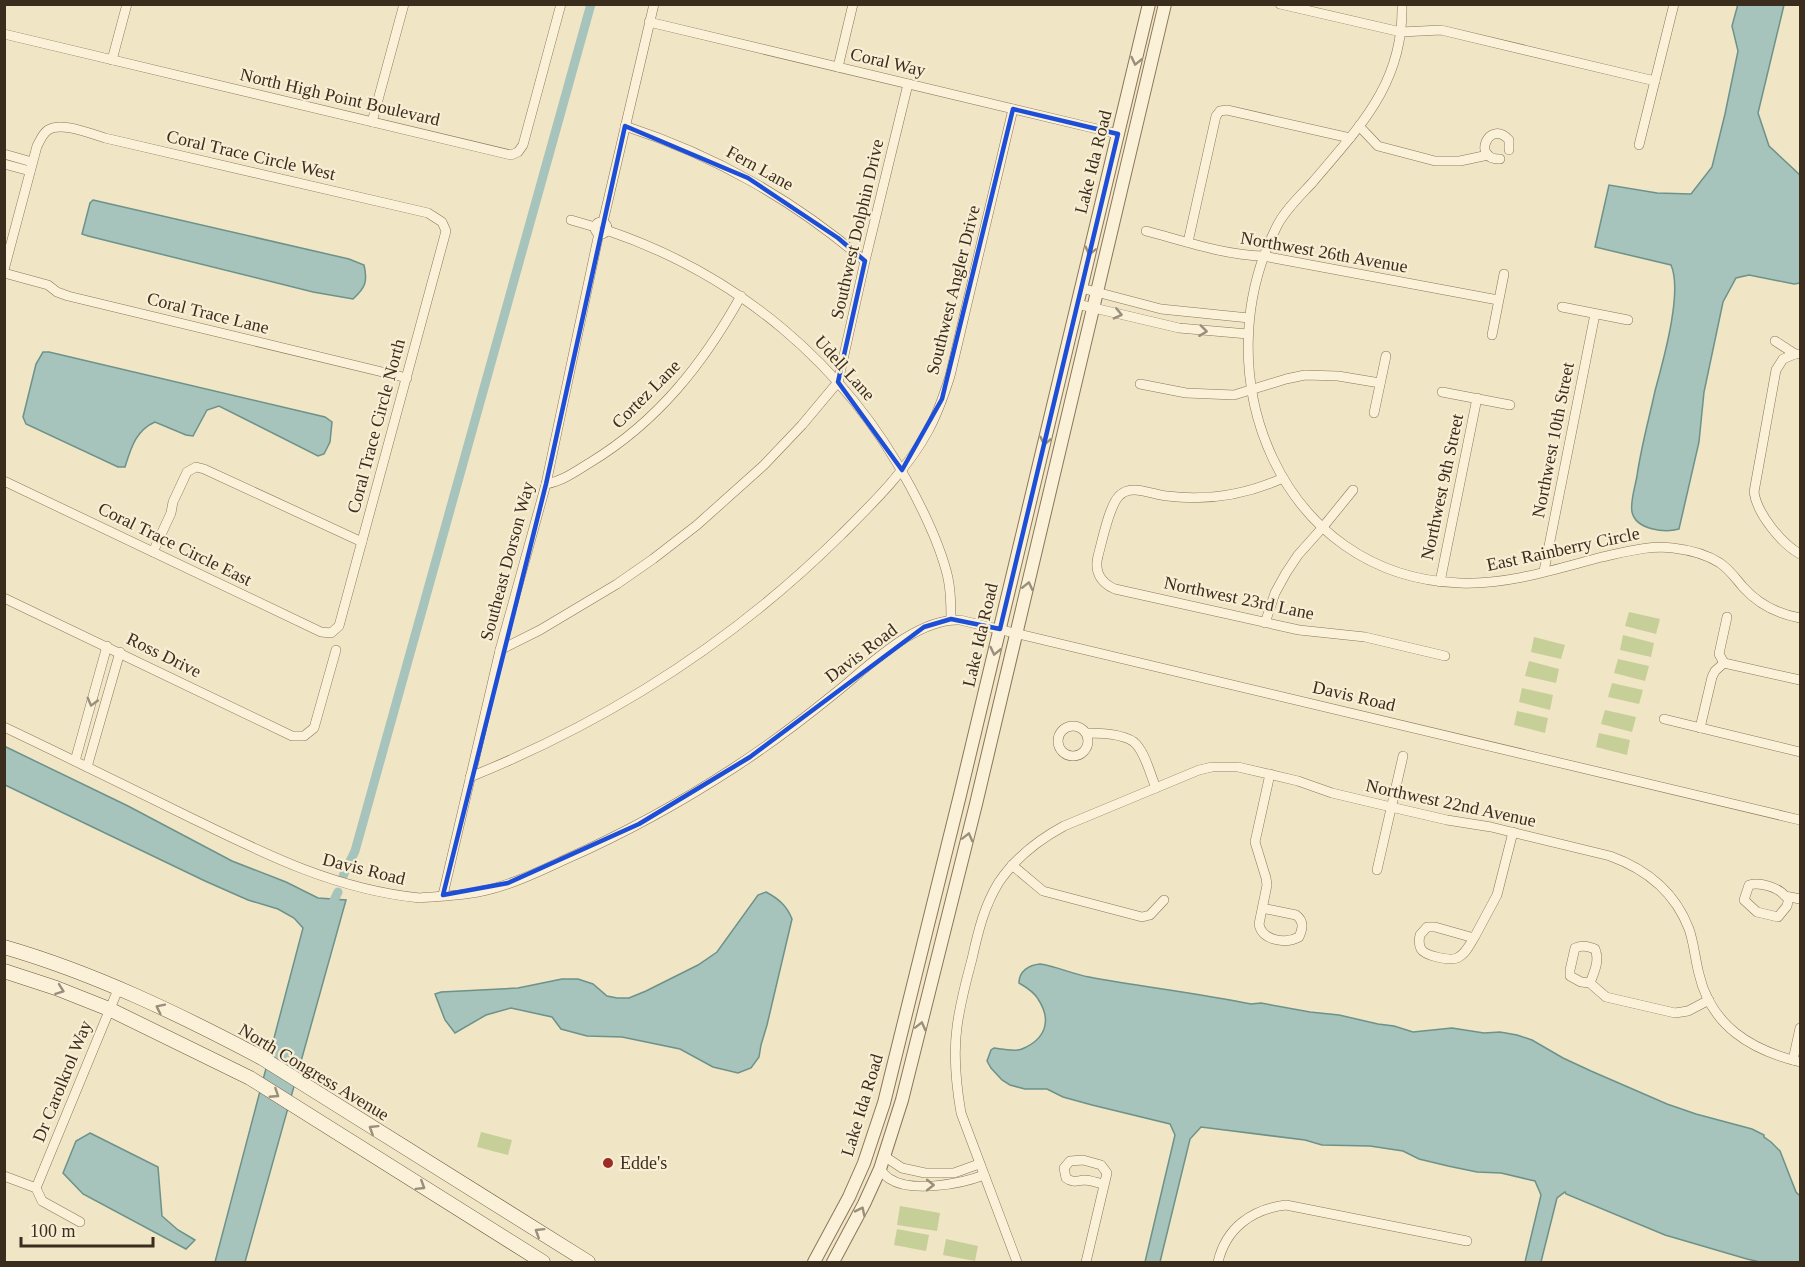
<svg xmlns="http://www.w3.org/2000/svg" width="1805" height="1267" viewBox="0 0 1805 1267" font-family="'Times New Roman',serif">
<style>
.green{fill:#c6cf98}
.water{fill:#a6c3bc;stroke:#6c928a;stroke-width:1.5}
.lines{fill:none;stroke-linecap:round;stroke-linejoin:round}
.canal{stroke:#a6c3bc;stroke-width:9}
.minor-casing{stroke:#8b765a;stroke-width:10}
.tertiary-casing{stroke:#8b765a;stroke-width:14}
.secondary-casing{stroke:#6d573d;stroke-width:15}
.minor{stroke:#faf1d8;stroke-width:9}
.tertiary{stroke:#faf1d8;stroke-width:12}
.secondary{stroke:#faf1d8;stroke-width:14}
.oneway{stroke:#9a8f7b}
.marked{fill:none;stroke:#1d4ed8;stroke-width:4.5;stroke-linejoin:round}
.poi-dot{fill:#9d2c27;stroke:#f7eed4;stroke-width:2}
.labels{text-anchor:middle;stroke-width:4.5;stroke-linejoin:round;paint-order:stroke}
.street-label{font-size:18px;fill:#3b2d1e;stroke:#f7eed4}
.poi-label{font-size:18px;fill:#3b2d1e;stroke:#f7eed4;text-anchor:start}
</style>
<rect width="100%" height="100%" fill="#f0e5c4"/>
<!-- green -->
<g class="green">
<polygon points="1629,612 1660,619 1656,634 1625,626"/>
<polygon points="1623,635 1654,643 1651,657 1620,650"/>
<polygon points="1534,637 1565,645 1561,659 1531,652"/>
<polygon points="1618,659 1649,666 1645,681 1614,673"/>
<polygon points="1529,661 1559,669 1556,683 1525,676"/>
<polygon points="1612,683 1643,690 1639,704 1608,697"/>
<polygon points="1522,688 1553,695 1550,710 1519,702"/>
<polygon points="1605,710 1636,717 1632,732 1601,724"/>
<polygon points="1517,711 1548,718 1545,733 1514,725"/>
<polygon points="1599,733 1630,740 1627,755 1596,747"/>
<polygon points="481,1132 512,1140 508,1155 477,1147"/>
<polygon points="900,1206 940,1213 937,1231 897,1225"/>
<polygon points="897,1229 929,1235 926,1251 894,1245"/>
<polygon points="946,1239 978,1246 975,1261 943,1255"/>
</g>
<!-- water -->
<g class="water">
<path d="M1738,4l46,1 -26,108 11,33 31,29v108l-6,1 -45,-9 -13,3 -13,24 -19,90 -5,50 -20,87c-14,4 -43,1 -47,-17 -2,-10 3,-25 5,-36 4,-29 12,-57 18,-85 8,-30 28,-99 16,-126l-76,-18 14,-62 48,8 34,1 21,-27 13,-53 13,-63 -6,-25z"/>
<path d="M93,200l256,59 15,6c4,17 1,23 -11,34l-40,-7 -225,-56 -6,-2 8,-31z"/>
<path d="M43,352h6l276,65 7,5 -2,20 -6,12 -6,2 -99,-50 -12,4 -14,26 -7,-1 -31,-13c-19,8 -24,26 -30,45h-7l-92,-43 -3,-7 13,-53z"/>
<polygon points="4,746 128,806 232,861 286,882 318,898 346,900 245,1262 215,1262 303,928 294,918 278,909 248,900 205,881 5,785"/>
<path d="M766,892c13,7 21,14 26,27l-25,106 -6,20 -2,12 -8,11 -13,5 -25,-6 -33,-18 -58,-12 -35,-1 -26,-7 -9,-12 -41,-9 -25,7 -31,18 -10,-13 -10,-26 6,-2 77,-4 44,-9h16l15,5 14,12 10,2h12l17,-7 52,-26 19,-13 41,-57z"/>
<path d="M1040,964c16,2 32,10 49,13 54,10 108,16 162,27l10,-1 49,9 29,3 39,9 16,2 19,6 39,-4 32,5 16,-1 17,3 15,5 31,18 28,13 76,33 29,10 56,15 12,6v2l7,5 9,9 16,41 4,4v66h-40l-13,-3 -82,-24 -99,-41 -1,-2 -8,6 -16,64h-16l16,-67 -6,-14 -34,-8 -24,-1 -29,-6 -29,-7 -16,-8 -33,-5 -48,-1 -17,-5 -104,-13 -11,12 -30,123h-15l30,-127 -5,-11 -78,-19 -29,-8 -16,-8h-22l-15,-4 -8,-5 -11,-12 -4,-7 4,-11 3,-2c8,1 21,4 28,1 24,-10 30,-29 16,-50 -4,-7 -12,-12 -19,-16 0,-12 10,-18 21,-19z"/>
<polygon points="90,1133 158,1167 162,1216 178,1230 195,1240 186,1249 83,1194 63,1173 76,1141"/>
</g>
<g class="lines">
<!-- canal -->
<g class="canal">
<polyline points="343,876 355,851 591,4"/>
<polyline points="329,911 338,892"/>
</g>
<defs>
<g id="minor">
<polyline points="1280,4 1401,32 1441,30 1655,81"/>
<path d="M1402,4c2,80 -43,123 -90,179 -12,13 -27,27 -35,43 -76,148 3,351 183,357 48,2 96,-14 142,-26 23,-5 47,-12 71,-9 17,2 33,6 47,15 10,7 16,16 23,24 16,18 35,27 57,31"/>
<polyline points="649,22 1118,134"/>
<polyline points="4,34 511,155 518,152 523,145 561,4"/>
<polyline points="112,60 127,4"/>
<polyline points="838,67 853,4"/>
<polyline points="372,122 404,4"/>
<path d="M625,126c91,30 167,73 240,135"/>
<polyline points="1359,126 1378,146 1435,161 1460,161 1488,155"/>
<polyline points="1639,145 1674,4"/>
<polyline points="4,154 32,162"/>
<path d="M1500,159c-29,1 -11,-41 9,-19v10"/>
<polyline points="4,164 30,171"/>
<polyline points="571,220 595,227"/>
<polyline points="603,222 654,4"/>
<circle cx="601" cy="228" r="6"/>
<path d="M606,230c131,44 239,134 304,256 15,28 31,61 38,92 3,14 3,28 3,41"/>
<path d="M1146,231c38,10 78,24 117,25l235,44"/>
<polyline points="1188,242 1216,116 1220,111 1227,110 1350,138"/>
<path d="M4,270l33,-124c3,-5 5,-12 11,-16 13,-9 43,4 57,8l323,75 14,9 4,9 -107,395 -8,7 -10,-1 -317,-151"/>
<polyline points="4,273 48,285 57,292 68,296 407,378"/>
<polyline points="1081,288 1161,309 1249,318"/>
<polyline points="1077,304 1179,328 1248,334"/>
<polyline points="1562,307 1628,320"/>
<polyline points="1492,335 1504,274"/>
<polyline points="1775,341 1795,354 1798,354"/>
<path d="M1795,354l-12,5 -7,11 -22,122c3,22 28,52 46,62"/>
<polyline points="1140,384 1186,393 1234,395 1286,379 1305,375 1338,376 1380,383"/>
<polyline points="1442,392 1510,405"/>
<polyline points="1374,413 1386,356"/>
<path d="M1283,478c-37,17 -76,23 -116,18 -15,-1 -36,-13 -48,0 -10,10 -17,46 -21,60 -4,16 3,27 17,33l184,41 66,7 80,19"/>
<path d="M546,484c17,-3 30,-13 45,-22 67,-41 112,-98 150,-166"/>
<polyline points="153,552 171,513 173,502 187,472 196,467 204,469 362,542"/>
<polyline points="1544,571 1595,314"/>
<polyline points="1440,582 1477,398"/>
<polyline points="4,598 292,736 304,736 314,728 336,650"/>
<polyline points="1265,623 1275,593 1286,573 1298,555 1323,527 1353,490"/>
<polyline points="500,650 540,630 617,584 653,559 697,525 764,465 802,425 838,382 865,261 908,84"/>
<polyline points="1724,663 1800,680"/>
<polyline points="1724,663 1719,654 1727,617"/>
<polyline points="1664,719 1800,752"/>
<circle cx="1073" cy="741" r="15"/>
<path d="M4,727c59,28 118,57 177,86 78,38 150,76 239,85 21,-2 43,-2 63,-7 28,-6 55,-19 81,-31 59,-26 116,-57 171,-93 34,-22 67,-47 99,-73 33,-26 81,-76 126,-74l840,200"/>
<polyline points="1700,728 1712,677 1715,671 1724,663"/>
<path d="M1086,733c13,0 41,1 50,11 10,11 14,30 20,44"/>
<polyline points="75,761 107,646"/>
<polyline points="87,767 120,652"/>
<path d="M470,777c139,-56 264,-136 371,-242 31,-31 66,-65 87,-104 10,-18 16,-36 22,-55l63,-267"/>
<polyline points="1012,865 1043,891 1142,917 1150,915 1164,900"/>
<polyline points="1377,870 1403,756"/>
<polyline points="443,895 500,650 546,484 599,233"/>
<path d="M1789,897l-2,9 -9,11 -21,-5 -13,-12 5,-15c11,-3 29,2 36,11l15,3"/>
<path d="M1262,908l34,7c8,6 7,13 3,22 -13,7 -37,4 -40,-13l8,-39 -1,-7 -11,-36 15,-68"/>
<path d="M1474,938l-39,-11h-8l-7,8c-1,4 -1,10 1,14 4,7 29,12 36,9 9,-4 13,-14 18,-22l22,-41 16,-63"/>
<path d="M1590,983c4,-11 10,-22 5,-34 -8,-3 -13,-4 -20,-1l-5,22v6l11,6 9,1 16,14 69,16 13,-2 21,-11"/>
<polyline points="1793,1060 1800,1028"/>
<polyline points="884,1156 902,1168 925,1173 954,1173 979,1164"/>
<path d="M880,1169c3,4 6,8 10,10 21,14 71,5 94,-4"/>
<polyline points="4,1176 36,1188 42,1201 80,1222"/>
<polyline points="36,1188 119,987"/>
<path d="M1017,1262l-56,-149c-5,-29 -8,-57 -4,-86 3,-23 9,-46 15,-68 6,-27 12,-53 27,-77 17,-25 39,-42 65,-56l135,-56 13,-3h26l60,14 34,12 59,14 56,13 44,7 119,29c36,13 65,36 79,73 5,14 6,30 10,45 12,52 52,76 101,88"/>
<path d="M1086,1262l21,-89 -6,-8 -18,-5 -13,1 -6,7 2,10c7,5 10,3 18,2 6,0 14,3 20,4"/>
<path d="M1218,1262c8,-34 34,-53 68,-57l181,36"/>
</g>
<g id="tertiary">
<polyline points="814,1262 849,1197 864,1163 884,1103 960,795 1149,4"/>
<polyline points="833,1262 864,1204 880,1169 902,1100 976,804 1165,4"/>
</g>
<g id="secondary">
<path d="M4,947c90,26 175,67 258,111l326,204"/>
<polyline points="4,971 56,988 109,1009 250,1078 543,1262"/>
</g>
</defs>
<!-- minor casing -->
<use href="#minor" class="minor-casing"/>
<!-- tertiary casing -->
<use href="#tertiary" class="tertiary-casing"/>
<!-- secondary casing -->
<use href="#secondary" class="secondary-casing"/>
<!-- minor -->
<use href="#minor" class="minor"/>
<!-- tertiary -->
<use href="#tertiary" class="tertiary"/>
<!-- secondary -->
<use href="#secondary" class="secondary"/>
</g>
<!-- one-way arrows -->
<defs><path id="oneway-chevron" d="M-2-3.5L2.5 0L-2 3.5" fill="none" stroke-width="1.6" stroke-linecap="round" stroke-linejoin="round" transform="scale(1.5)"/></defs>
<g class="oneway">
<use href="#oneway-chevron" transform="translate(1136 61) rotate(103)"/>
<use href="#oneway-chevron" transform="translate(1090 251) rotate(104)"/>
<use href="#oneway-chevron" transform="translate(1118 314) rotate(13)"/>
<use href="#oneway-chevron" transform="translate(1203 331) rotate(7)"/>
<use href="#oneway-chevron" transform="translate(1045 441) rotate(103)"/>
<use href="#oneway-chevron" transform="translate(1028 586) rotate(-77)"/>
<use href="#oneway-chevron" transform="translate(995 651) rotate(103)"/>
<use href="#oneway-chevron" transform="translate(92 702) rotate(105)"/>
<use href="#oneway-chevron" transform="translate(968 837) rotate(-76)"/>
<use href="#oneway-chevron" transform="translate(60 990) rotate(20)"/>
<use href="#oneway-chevron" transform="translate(160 1008) rotate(-154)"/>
<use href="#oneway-chevron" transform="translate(921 1026) rotate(-76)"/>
<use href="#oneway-chevron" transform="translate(275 1094) rotate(33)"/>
<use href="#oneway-chevron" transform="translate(373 1129) rotate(-148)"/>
<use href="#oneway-chevron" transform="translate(930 1185)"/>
<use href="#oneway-chevron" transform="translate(421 1186) rotate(32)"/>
<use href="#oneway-chevron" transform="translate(861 1211) rotate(-64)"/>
<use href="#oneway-chevron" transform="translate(539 1232) rotate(-148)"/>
</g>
<!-- marked area -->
<path class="marked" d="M1013,109l105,25 -118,495 -49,-10 -27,8 -174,130 -111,67 -131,59 -65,12 103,-411 79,-358 123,52 90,60 27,23 -27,121 64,88 40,-71z"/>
<!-- markers -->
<circle class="poi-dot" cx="608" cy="1163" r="6"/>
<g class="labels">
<!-- street labels -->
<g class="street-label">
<text transform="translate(888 62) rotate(13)" y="6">Coral Way</text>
<text transform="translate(340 97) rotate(13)" y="6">North High Point Boulevard</text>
<text transform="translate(251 155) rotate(13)" y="6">Coral Trace Circle West</text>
<text transform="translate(1093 162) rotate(-76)" y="6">Lake Ida Road</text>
<text transform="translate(760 168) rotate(29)" y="6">Fern Lane</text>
<text transform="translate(857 229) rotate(-77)" y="6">Southwest Dolphin Drive</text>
<text transform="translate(1324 252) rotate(10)" y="6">Northwest 26th Avenue</text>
<text transform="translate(953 290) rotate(-76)" y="6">Southwest Angler Drive</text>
<text transform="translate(208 313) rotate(14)" y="6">Coral Trace Lane</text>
<text transform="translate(845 368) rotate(48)" y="6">Udell Lane</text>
<text transform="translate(646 394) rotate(-45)" y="6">Cortez Lane</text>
<text transform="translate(376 426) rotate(-75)" y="6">Coral Trace Circle North</text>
<text transform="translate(1553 440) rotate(-79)" y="6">Northwest 10th Street</text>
<text transform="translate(1442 487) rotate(-78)" y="6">Northwest 9th Street</text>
<text transform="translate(175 544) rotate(26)" y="6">Coral Trace Circle East</text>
<text transform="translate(1563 549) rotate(-12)" y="6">East Rainberry Circle</text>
<text transform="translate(507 561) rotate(-75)" y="6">Southeast Dorson Way</text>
<text transform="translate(1239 598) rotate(12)" y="6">Northwest 23rd Lane</text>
<text transform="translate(980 635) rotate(-77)" y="6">Lake Ida Road</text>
<text transform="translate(861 653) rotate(-37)" y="6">Davis Road</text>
<text transform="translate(164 655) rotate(26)" y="6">Ross Drive</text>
<text transform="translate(1354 696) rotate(13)" y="6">Davis Road</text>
<text transform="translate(1451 803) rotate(12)" y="6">Northwest 22nd Avenue</text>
<text transform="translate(364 869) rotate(14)" y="6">Davis Road</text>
<text transform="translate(314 1072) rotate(31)" y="6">North Congress Avenue</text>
<text transform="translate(62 1081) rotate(-68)" y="6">Dr Carolkrol Way</text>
<text transform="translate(862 1105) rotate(-73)" y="6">Lake Ida Road</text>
</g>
<!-- poi labels -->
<g class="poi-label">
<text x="620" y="1169">Edde's</text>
</g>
</g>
<!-- border -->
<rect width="1805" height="1267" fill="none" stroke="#3b2d1e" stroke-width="12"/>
<!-- scale -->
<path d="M21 1237v9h132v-9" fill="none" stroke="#3b2d1e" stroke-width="3"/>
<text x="30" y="1237" font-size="18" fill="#3b2d1e" stroke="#f7eed4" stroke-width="4.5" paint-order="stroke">100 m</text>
</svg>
